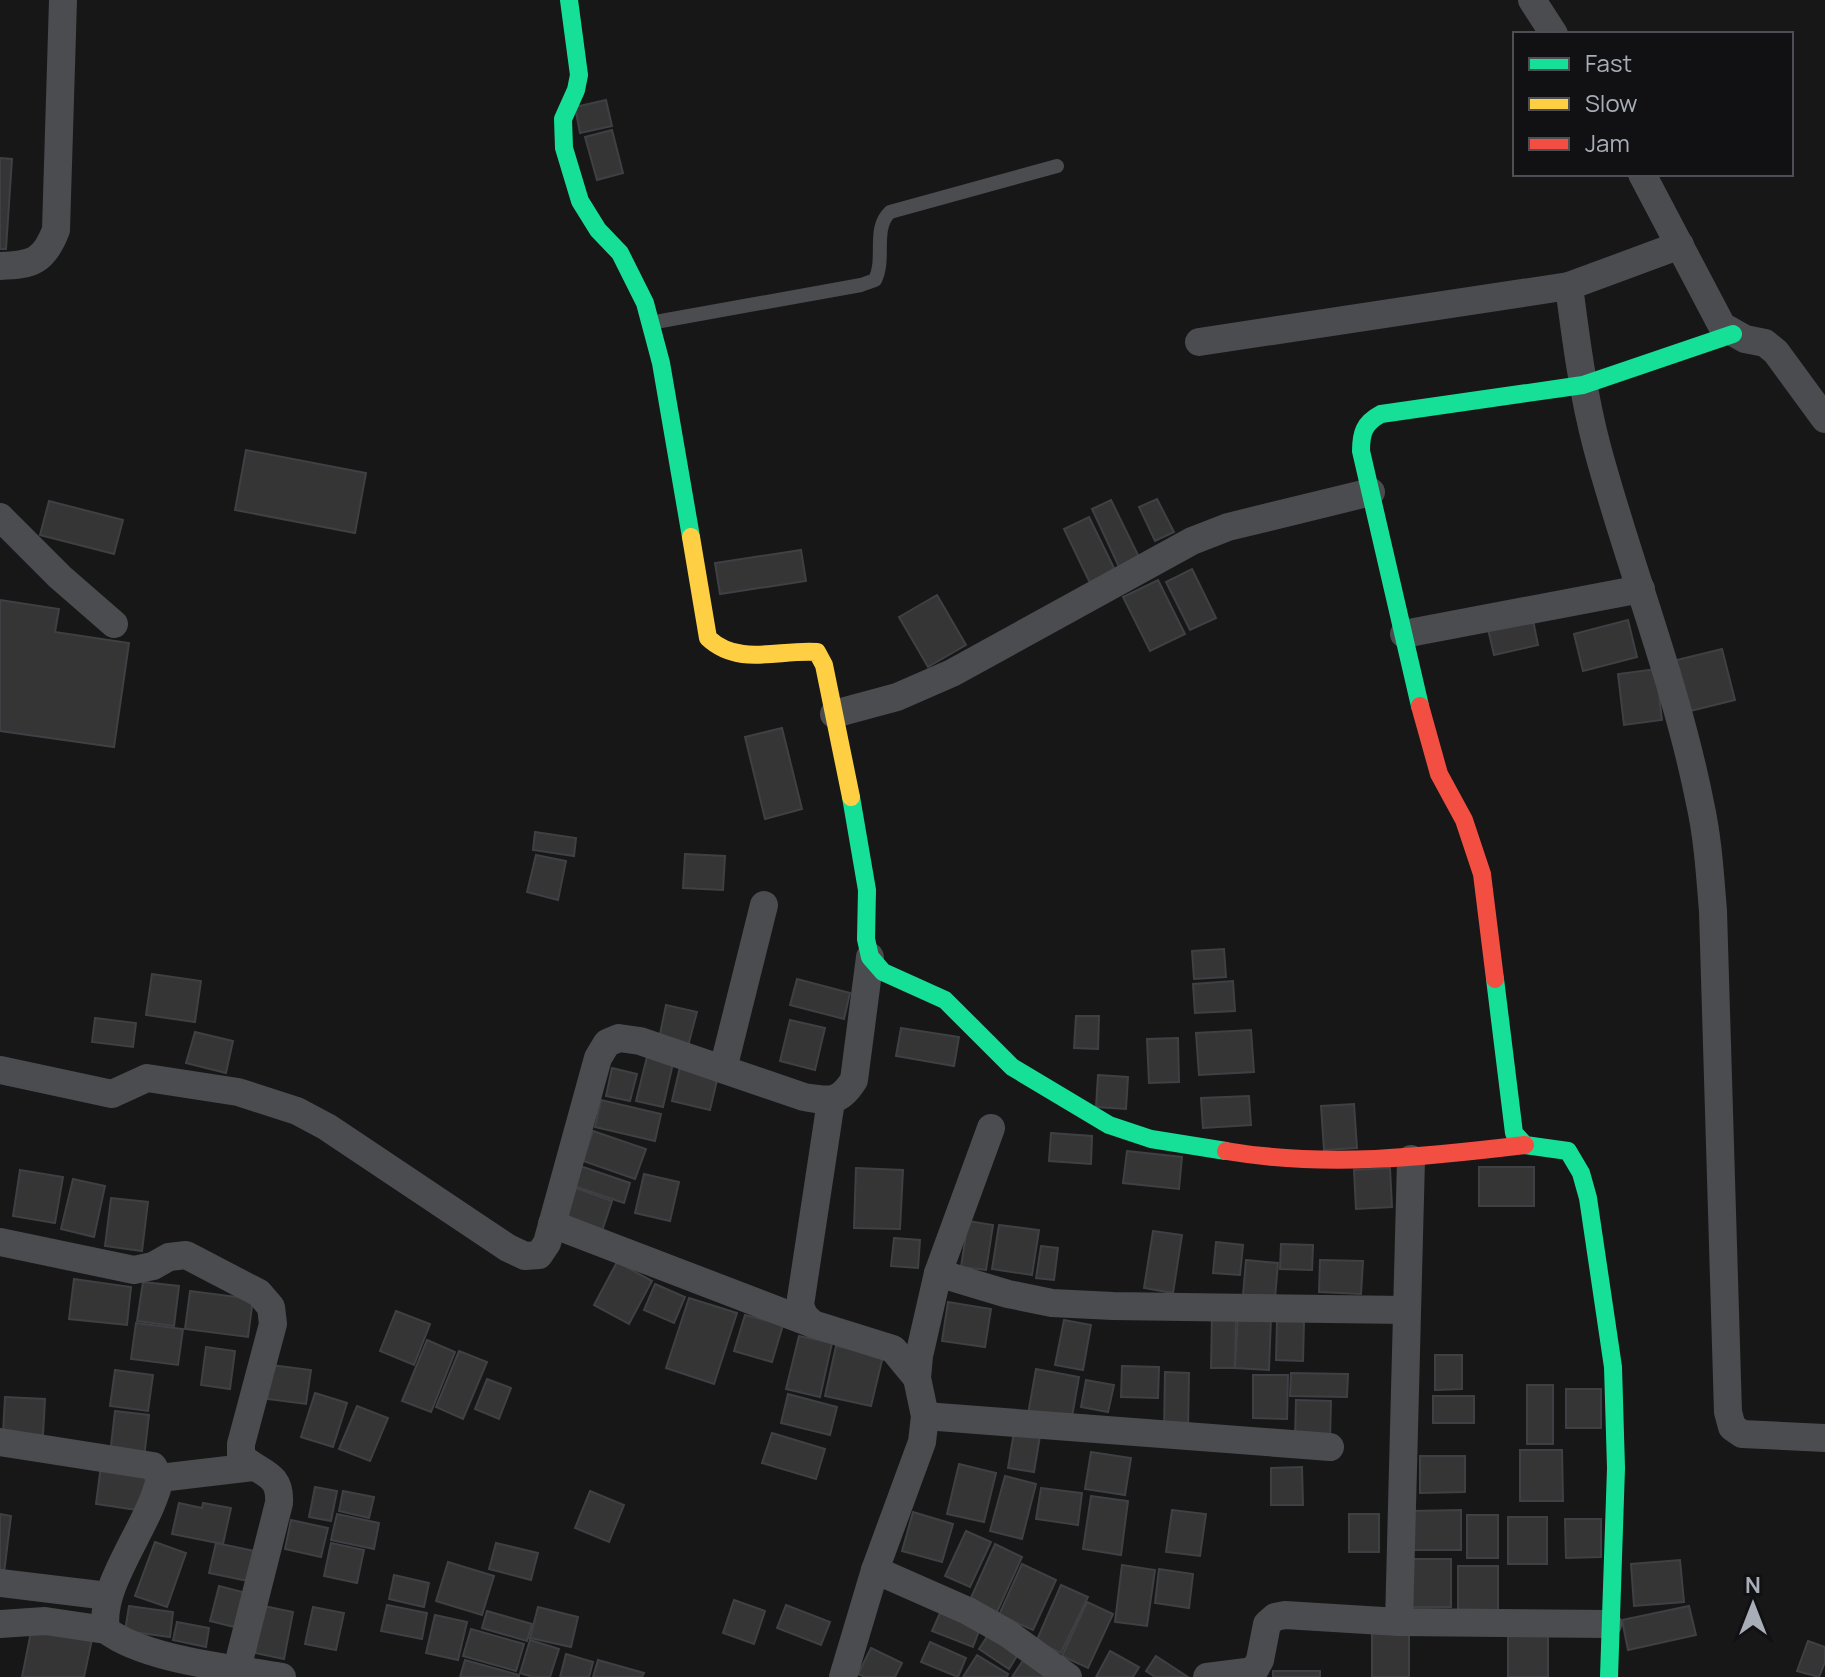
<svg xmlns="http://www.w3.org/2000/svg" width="1825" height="1677" viewBox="0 0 1825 1677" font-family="Manrope,sans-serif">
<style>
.building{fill:#353536;stroke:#3f4043;stroke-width:2}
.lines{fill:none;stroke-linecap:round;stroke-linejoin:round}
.lane{stroke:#4b4c50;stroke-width:14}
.street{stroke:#4b4c50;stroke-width:28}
.fast{stroke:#16e098;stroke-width:18}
.slow{stroke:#ffcf43;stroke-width:18}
.jam{stroke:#f24e42;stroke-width:18}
</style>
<rect width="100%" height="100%" fill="#171717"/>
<!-- building -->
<g class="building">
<polygon points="606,100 612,126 580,133 575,107"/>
<polygon points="612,130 623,173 597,180 585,137"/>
<polygon points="0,158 12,159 6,249 0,249"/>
<polygon points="246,450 366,473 355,533 235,510"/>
<polygon points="1157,499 1174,532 1155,541 1139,507"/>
<polygon points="1111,500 1139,557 1119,567 1092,509"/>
<polygon points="49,501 123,520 114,554 40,535"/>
<polygon points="1089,517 1115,570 1090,583 1064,529"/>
<polygon points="801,550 806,581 720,594 715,563"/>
<polygon points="1192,569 1216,618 1190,630 1166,582"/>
<polygon points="1158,580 1185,634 1150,651 1123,597"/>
<polygon points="937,595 966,645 928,667 899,617"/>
<polygon points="0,600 59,609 55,632 129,643 114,747 0,731"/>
<polygon points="1533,620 1538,645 1494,655 1488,629"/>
<polygon points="1628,620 1637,657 1583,671 1574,634"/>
<polygon points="1722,649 1735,700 1686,712 1673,661"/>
<polygon points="1656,669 1662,720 1624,725 1618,674"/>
<polygon points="782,728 802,809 765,819 745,737"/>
<polygon points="535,832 576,838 574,856 533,850"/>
<polygon points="685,854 725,856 723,890 683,888"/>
<polygon points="536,855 566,861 558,900 527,892"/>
<polygon points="1224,949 1226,977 1194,979 1192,951"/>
<polygon points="152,974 201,981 195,1022 146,1015"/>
<polygon points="797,979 850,993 844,1019 790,1005"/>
<polygon points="1233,981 1235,1011 1195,1013 1193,984"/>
<polygon points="666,1005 697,1012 688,1046 659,1039"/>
<polygon points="1076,1016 1099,1016 1098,1049 1074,1048"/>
<polygon points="95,1018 136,1023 133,1047 92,1042"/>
<polygon points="790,1020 825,1028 815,1070 780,1061"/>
<polygon points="901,1028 959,1037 954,1066 896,1056"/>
<polygon points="1251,1030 1254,1072 1199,1075 1196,1033"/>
<polygon points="195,1032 233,1041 226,1073 186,1063"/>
<polygon points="1178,1038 1179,1082 1149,1083 1147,1039"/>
<polygon points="648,1053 674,1059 663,1107 636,1101"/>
<polygon points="680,1067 718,1076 710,1110 672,1101"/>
<polygon points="612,1068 637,1074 630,1101 606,1096"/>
<polygon points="1098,1075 1128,1077 1126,1109 1096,1107"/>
<polygon points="1249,1096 1251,1125 1203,1128 1201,1098"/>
<polygon points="601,1100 661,1114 655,1141 595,1127"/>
<polygon points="1354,1104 1357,1148 1324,1150 1321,1106"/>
<polygon points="593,1131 646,1149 635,1179 583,1161"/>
<polygon points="1051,1133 1092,1136 1091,1164 1049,1161"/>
<polygon points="1127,1151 1182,1157 1179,1189 1123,1183"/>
<polygon points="580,1166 630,1183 624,1203 574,1186"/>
<rect x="1479" y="1167" width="55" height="39"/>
<polygon points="856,1168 903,1170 900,1229 854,1228"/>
<polygon points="1390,1168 1392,1207 1356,1209 1354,1170"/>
<polygon points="20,1170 63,1177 55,1223 13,1216"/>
<polygon points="644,1174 679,1182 670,1221 635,1213"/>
<polygon points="73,1179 105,1186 94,1237 61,1229"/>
<polygon points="576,1188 612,1201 601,1234 564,1221"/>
<polygon points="111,1198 148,1202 142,1251 105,1246"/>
<polygon points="968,1221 993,1225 986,1270 961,1267"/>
<polygon points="999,1225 1039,1230 1032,1275 992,1269"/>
<polygon points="1153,1231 1182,1235 1173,1293 1144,1288"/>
<polygon points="894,1238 920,1240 918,1268 891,1266"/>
<polygon points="1216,1242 1243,1245 1240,1275 1213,1273"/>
<polygon points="1281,1244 1313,1245 1312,1270 1280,1269"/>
<polygon points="1041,1246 1058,1248 1054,1280 1036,1278"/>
<polygon points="1246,1260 1278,1263 1275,1298 1243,1295"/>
<polygon points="1320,1260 1363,1261 1361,1294 1319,1292"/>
<polygon points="617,1262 652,1281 629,1324 594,1305"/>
<polygon points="74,1279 131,1287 127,1325 69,1319"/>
<polygon points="143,1282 179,1286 174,1326 137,1321"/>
<polygon points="655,1284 685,1297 674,1323 644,1310"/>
<polygon points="190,1291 253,1299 248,1337 185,1329"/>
<polygon points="689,1298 737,1313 714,1384 666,1368"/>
<polygon points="948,1302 991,1309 985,1347 942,1341"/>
<polygon points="396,1311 430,1324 414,1365 380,1351"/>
<polygon points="745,1315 783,1325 772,1362 734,1351"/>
<polygon points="1212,1315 1236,1316 1235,1368 1211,1368"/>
<polygon points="1238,1315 1271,1317 1269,1370 1235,1368"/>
<polygon points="1064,1320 1091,1325 1083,1370 1055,1365"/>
<polygon points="1277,1320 1304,1321 1303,1361 1276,1360"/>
<polygon points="136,1323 183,1329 178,1365 131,1359"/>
<polygon points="799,1336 832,1343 820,1397 786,1389"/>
<polygon points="427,1340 455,1352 431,1412 402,1401"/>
<polygon points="836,1346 883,1356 871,1406 825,1396"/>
<polygon points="206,1347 235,1351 230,1389 201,1385"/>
<polygon points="459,1351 487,1362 463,1419 436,1407"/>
<polygon points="1435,1355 1462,1355 1462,1389 1435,1390"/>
<polygon points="271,1365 311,1370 306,1404 267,1399"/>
<polygon points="1122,1366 1159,1367 1158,1398 1121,1397"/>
<polygon points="1036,1369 1079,1377 1070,1428 1027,1420"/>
<polygon points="115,1370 153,1375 148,1411 110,1406"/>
<polygon points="1165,1372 1189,1373 1188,1431 1164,1430"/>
<polygon points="1291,1373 1348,1374 1347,1397 1290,1396"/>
<polygon points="1253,1375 1288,1375 1287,1419 1253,1418"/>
<polygon points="487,1379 511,1388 499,1419 475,1409"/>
<polygon points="1086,1380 1114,1385 1108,1412 1081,1407"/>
<rect x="1527" y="1385" width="26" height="59"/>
<rect x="1566" y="1389" width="35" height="39"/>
<polygon points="315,1393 347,1403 333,1447 301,1437"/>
<polygon points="788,1394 837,1407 830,1435 781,1423"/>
<rect x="1433" y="1396" width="41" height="27"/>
<polygon points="5,1397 45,1399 43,1435 3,1433"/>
<polygon points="1296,1400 1331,1401 1330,1440 1295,1439"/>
<polygon points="357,1406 388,1418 370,1461 339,1449"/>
<polygon points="115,1411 149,1415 144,1458 110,1454"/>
<polygon points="1015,1426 1041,1430 1034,1472 1008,1468"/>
<polygon points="772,1433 825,1449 816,1479 762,1463"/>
<polygon points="1520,1450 1562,1450 1563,1501 1520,1501"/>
<polygon points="1091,1452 1131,1458 1125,1495 1085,1489"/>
<polygon points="1420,1456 1465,1456 1465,1492 1420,1493"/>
<polygon points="959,1464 996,1473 984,1522 947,1514"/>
<polygon points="101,1466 149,1473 144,1511 96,1504"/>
<polygon points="1302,1467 1303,1505 1271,1505 1271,1468"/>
<polygon points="1005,1476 1036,1484 1022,1539 990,1531"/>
<polygon points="315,1487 337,1491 331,1521 309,1517"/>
<polygon points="1041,1488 1082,1493 1078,1525 1036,1519"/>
<polygon points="343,1491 374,1497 369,1518 339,1511"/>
<polygon points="590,1491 624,1505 609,1542 575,1528"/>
<polygon points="1091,1496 1128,1501 1121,1555 1083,1549"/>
<polygon points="179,1503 202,1508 203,1503 231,1508 223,1544 172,1534"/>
<polygon points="1172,1510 1206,1514 1200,1556 1166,1552"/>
<polygon points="1461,1510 1461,1550 1410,1550 1410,1511"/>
<polygon points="913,1512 953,1524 942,1562 902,1551"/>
<polygon points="0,1514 11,1516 4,1573 0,1572"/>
<polygon points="337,1514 379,1523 374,1549 331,1540"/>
<rect x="1349" y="1514" width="30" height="38"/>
<rect x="1467" y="1515" width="31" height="43"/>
<rect x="1508" y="1517" width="39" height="47"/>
<polygon points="1565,1519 1601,1519 1601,1557 1566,1558"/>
<polygon points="291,1520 328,1528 321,1557 285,1549"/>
<polygon points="966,1531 991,1542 970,1587 945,1576"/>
<polygon points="155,1542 186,1553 167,1607 135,1596"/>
<polygon points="216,1543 255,1551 248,1581 209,1573"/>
<polygon points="331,1543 364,1550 357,1583 324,1576"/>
<polygon points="496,1543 538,1553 531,1580 489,1569"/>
<polygon points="995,1544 1022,1557 997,1612 970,1600"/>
<rect x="1412" y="1559" width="39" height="48"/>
<polygon points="1680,1560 1684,1602 1634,1606 1631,1564"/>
<polygon points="448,1562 494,1576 482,1615 436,1601"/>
<polygon points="1022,1564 1056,1580 1033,1630 999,1615"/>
<polygon points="1122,1565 1155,1570 1147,1626 1115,1622"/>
<polygon points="1458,1566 1498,1566 1498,1613 1458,1614"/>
<polygon points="1159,1569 1193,1574 1189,1608 1155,1603"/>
<polygon points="394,1575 429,1583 424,1607 389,1599"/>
<polygon points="1061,1585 1088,1597 1061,1653 1036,1642"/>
<polygon points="219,1586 246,1593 238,1628 210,1621"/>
<polygon points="734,1600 765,1611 754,1644 723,1633"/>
<polygon points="1087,1602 1113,1614 1088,1668 1062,1656"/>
<polygon points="387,1605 427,1613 422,1639 381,1631"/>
<polygon points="786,1605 830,1622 821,1645 777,1628"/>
<polygon points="129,1606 173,1612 170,1637 125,1631"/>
<polygon points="264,1606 293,1612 284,1659 255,1653"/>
<polygon points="1689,1606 1696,1635 1628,1650 1622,1620"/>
<polygon points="313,1607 344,1613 336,1650 305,1644"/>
<polygon points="538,1607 578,1617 571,1647 530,1638"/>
<polygon points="487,1611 532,1624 527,1641 482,1628"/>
<polygon points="940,1613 980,1628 973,1647 932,1631"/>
<polygon points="435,1615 467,1622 458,1660 426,1653"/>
<polygon points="177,1622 209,1628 206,1647 173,1640"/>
<polygon points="32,1627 92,1639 84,1677 22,1677"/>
<polygon points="471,1629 524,1644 516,1671 463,1656"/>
<polygon points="990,1632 1020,1651 1009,1669 979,1649"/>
<rect x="1508" y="1632" width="40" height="45"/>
<rect x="1372" y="1633" width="37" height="44"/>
<polygon points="530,1640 559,1649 550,1677 533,1677 520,1673"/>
<polygon points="1808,1641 1825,1647 1825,1662 1819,1677 1797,1671"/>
<polygon points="930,1642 966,1658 958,1677 921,1662"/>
<polygon points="871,1648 902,1663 895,1677 865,1677 858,1674"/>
<polygon points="1110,1651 1139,1667 1133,1677 1096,1677"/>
<polygon points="566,1654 593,1662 589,1677 560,1677"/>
<polygon points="977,1655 1008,1674 1007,1677 963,1677"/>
<polygon points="1026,1656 1057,1677 1012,1677"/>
<polygon points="1156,1656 1188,1677 1155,1677 1146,1671"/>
<polygon points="465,1660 519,1675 519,1677 460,1677"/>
<polygon points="598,1660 644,1673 642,1677 593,1677"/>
<rect x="1273" y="1671" width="47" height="6"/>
</g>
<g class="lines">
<!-- lane -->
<path class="lane" d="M650,323l211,-38 14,-5c11,-22 -3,-51 15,-68l167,-46"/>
<!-- street -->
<g class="street">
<polyline points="1532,0 1554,34"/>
<polyline points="1642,174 1722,326 1745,339 1765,343 1776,352 1825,419"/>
<path d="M1680,245l-111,41c7,54 14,108 28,161 32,119 79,235 103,356 8,36 10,72 13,108l15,501 4,15 10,7 83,4"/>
<path d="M0,266c33,-1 44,-5 56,-36l7,-230"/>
<polyline points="1199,342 1569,286"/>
<polyline points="0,517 60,577 114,624"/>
<polyline points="1404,634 1641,589"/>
<polyline points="834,714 897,697 952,673 1192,541 1228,527 1371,492"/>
<polyline points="723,1069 764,905"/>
<path d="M0,1070l112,24 35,-16 91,14 59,19 30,16 181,121 17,8 14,-1 8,-12 51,-185 9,-15 12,-5 21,3 164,56c25,4 35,7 50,-17l16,-123"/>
<polyline points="831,1101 800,1305 804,1316 813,1324 893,1349 917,1378"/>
<polyline points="552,1224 813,1324"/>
<path d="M0,1242l134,28 19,-4 16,-9 17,-2 73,38 12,14 2,17 -32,120v13c20,17 40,16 38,46l-42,166"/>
<polyline points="938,1273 1008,1294 1052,1303 1113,1306 1407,1310"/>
<polyline points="925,1416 1330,1447"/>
<path d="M0,1442l153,24 7,12c-10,48 -62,107 -54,152 39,30 126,38 176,47"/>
<polyline points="160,1478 253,1467"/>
<polyline points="875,1570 968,1611 1007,1633 1068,1677"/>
<polyline points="0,1583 108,1596"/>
<polyline points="1399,1622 1411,1159"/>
<polyline points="0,1624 45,1621 106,1630"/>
<polyline points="843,1677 875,1570 922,1442 925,1416 917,1378 919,1356 938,1273 991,1128"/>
<polyline points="1207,1677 1254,1671 1260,1660 1267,1624 1275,1617 1285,1615 1399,1622 1608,1624"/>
</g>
<!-- fast -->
<g class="fast">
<polyline points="569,0 579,75 576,90 563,119 564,148 580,201 598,230 620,253 645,303 661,363 691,537"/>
<path d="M1420,706l-59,-255c0,-18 3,-28 20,-37l202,-29 150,-51"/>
<polyline points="851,797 867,890 866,939 870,957 883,972 945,1000 1012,1067 1109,1125 1151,1139 1226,1151"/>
<polyline points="1495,979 1514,1133 1525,1145 1568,1151 1581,1173 1588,1198 1613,1367 1616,1468 1609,1677"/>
</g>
<!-- slow -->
<path class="slow" d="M691,537l17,101c31,29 71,11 109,14l7,13 27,132"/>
<!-- jam -->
<g class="jam">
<polyline points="1420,706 1439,774 1464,820 1482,874 1495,979"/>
<path d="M1226,1151c100,17 199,6 299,-6"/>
</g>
</g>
<!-- legend -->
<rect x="1513" y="32" width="280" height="144" fill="#111113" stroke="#4d4f55" stroke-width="2"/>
<rect x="1529" y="58" width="40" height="12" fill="#16e098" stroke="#4d4f55" stroke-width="2"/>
<text x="1585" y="72" font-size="24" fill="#a8adb8">Fast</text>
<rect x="1529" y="98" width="40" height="12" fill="#ffcf43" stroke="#4d4f55" stroke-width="2"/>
<text x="1585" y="112" font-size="24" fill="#a8adb8">Slow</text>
<rect x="1529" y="138" width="40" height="12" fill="#f24e42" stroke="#4d4f55" stroke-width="2"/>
<text x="1585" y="152" font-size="24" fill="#a8adb8">Jam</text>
<!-- north arrow -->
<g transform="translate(1753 1605)" stroke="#111113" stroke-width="6" paint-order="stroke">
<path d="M0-6L14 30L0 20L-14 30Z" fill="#a8adb8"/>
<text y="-12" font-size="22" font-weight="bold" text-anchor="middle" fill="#a8adb8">N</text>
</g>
</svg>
